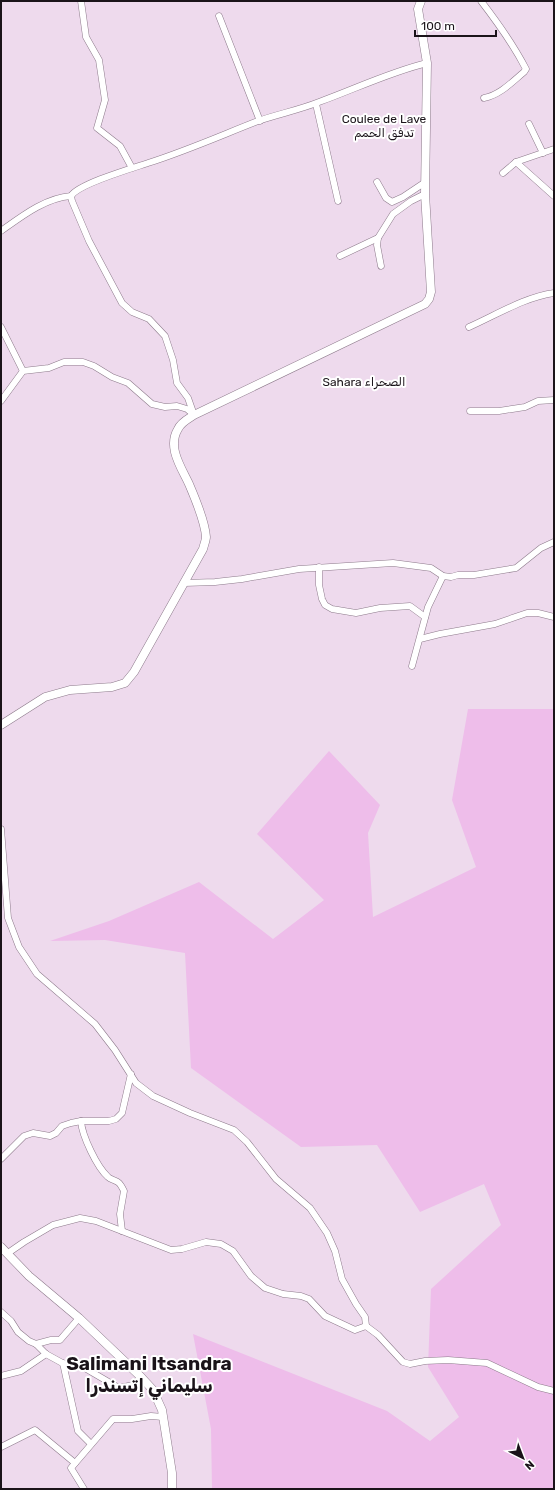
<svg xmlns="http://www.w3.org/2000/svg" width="555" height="1490" viewBox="0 0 555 1490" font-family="Rubik,'Noto Naskh Arabic',sans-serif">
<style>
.green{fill:#eebdea}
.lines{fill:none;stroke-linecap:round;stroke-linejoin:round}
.minor-casing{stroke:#8d7a8b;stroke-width:7}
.secondary-casing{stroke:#8d7a8b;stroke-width:9}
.minor{stroke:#fff;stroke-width:6}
.secondary{stroke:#fff;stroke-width:8}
.labels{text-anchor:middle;stroke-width:4;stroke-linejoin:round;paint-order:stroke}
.neighbourhood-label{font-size:12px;fill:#1a1319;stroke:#fff}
.town-label{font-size:19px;font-weight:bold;fill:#1a1319;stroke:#fff}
</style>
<rect width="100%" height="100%" fill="#eedaed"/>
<!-- green -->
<polygon class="green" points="468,709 554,709 554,1489 212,1489 211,1429 193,1334 387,1411 430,1441 459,1417 428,1367 431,1289 501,1225 484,1184 420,1212 377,1145 301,1147 191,1068 185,953 105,940 50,941 109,921 199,882 273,939 324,900 257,834 329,751 380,805 368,833 373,917 476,867 452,800"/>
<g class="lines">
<defs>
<g id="minor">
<polyline points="81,1 86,37 99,60 105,100 97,128 120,146 132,168"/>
<path d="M481,1c17,22 32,43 45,68l-2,3c-12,10 -24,23 -40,26"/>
<polyline points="219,16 260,121"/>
<polyline points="316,104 338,201"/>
<polyline points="529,124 543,153"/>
<polyline points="516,162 554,196"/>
<polyline points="503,173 516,162 554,149"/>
<polyline points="377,182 386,198 392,202 403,197 424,183"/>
<polyline points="71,196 72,201 89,241 122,303 132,312 149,319 165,336 173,360 177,383 188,398 194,415"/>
<path d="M1,231c21,-15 44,-33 70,-35 7,-12 62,-28 77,-33 38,-12 74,-28 110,-42 20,-7 41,-11 61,-19 36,-13 71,-30 108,-39"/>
<polyline points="340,256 378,238"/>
<polyline points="381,266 377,245 378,238 393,214 411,201 425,194"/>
<polyline points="1,327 23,371"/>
<path d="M469,327c27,-12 56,-30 85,-34"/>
<polyline points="1,401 23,371 49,368 64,362 83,362 94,366 112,377 128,383 152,404 165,407 177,406 187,409 193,414"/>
<polyline points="470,411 499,411 525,407 538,401 554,400"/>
<polyline points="319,567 319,585 322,599 325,605 332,609 356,613 380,608 410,606 425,617"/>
<polyline points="184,583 215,582 242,579 299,569 393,563 431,568 443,576 451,577 458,575 474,575 516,568 541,548 554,542"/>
<polyline points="420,639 440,634 495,624 527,613 538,613 554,617"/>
<polyline points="412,666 428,607 443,576"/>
<polyline points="1,829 8,918 19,947 37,974 95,1024 115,1050 136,1083 153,1096 190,1113 234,1130 247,1142 276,1179 310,1208 327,1233 335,1251 342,1279 356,1304 365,1317 366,1326"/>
<path d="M81,1121c1,15 16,46 27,56 3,3 8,3 11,6 2,2 4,6 5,8l-4,23 2,17"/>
<polyline points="1,1159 24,1136 33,1133 50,1136 56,1133 62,1126 71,1123 81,1121 109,1121 116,1119 122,1113 131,1074"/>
<polyline points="8,1253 24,1242 53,1225 80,1218 96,1221 171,1250 182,1249 206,1242 221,1244 233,1251 251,1276 265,1288 283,1294 301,1296 309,1299 325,1316 355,1330 366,1326"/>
<polyline points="1,1312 11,1321 18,1332 29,1341 36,1344 46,1354 66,1365 83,1367 119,1388 133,1385 141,1377"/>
<polyline points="366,1326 378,1335 403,1362 410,1364 425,1361 448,1360 487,1363 538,1387 554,1391"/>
<polyline points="36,1344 51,1340 60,1340 79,1318"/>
<polyline points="63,1363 78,1431 91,1444"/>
<polyline points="1,1376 21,1371 46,1354"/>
<polyline points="1,1447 35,1430 75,1463"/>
<polyline points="84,1489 71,1468 113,1419 132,1419 151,1416 163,1417"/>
</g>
<g id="secondary">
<path d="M1,725l44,-28 25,-7 42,-3 13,-4 9,-11 69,-123c1,-4 3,-9 3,-12 -1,-16 -11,-39 -17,-53 -8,-17 -22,-37 -11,-55 3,-7 10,-10 16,-14l231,-111 4,-5 2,-7 -6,-98 2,-131 -9,-54 3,-8"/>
<polyline points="1,1247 29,1276 79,1318 141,1377 153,1390 162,1410 172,1473 172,1489"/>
</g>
</defs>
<!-- minor casing -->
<use href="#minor" class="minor-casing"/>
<!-- secondary casing -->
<use href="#secondary" class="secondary-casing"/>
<!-- minor -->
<use href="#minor" class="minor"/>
<!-- secondary -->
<use href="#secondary" class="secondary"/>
</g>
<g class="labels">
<!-- neighbourhood labels -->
<g class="neighbourhood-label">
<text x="384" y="123">Coulee de Lave<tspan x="384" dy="14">تدفق الحمم</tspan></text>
<text x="364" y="386">Sahara الصحراء</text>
</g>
<!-- town labels -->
<g class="town-label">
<text x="149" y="1370">Salimani Itsandra<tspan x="149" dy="22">سليماني إتسندرا</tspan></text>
</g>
</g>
<!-- border -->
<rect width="555" height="1490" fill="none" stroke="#1a1319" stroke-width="4"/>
<!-- north arrow -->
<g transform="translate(523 1458) rotate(138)" stroke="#ffffff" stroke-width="3" paint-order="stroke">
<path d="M0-3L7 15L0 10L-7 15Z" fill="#1a1319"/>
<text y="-6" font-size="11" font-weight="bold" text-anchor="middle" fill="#1a1319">N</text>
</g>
<!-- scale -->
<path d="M415 30v6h81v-6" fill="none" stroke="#1a1319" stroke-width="2"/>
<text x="421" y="30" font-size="12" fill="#1a1319" stroke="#ffffff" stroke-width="3" paint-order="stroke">100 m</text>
</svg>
